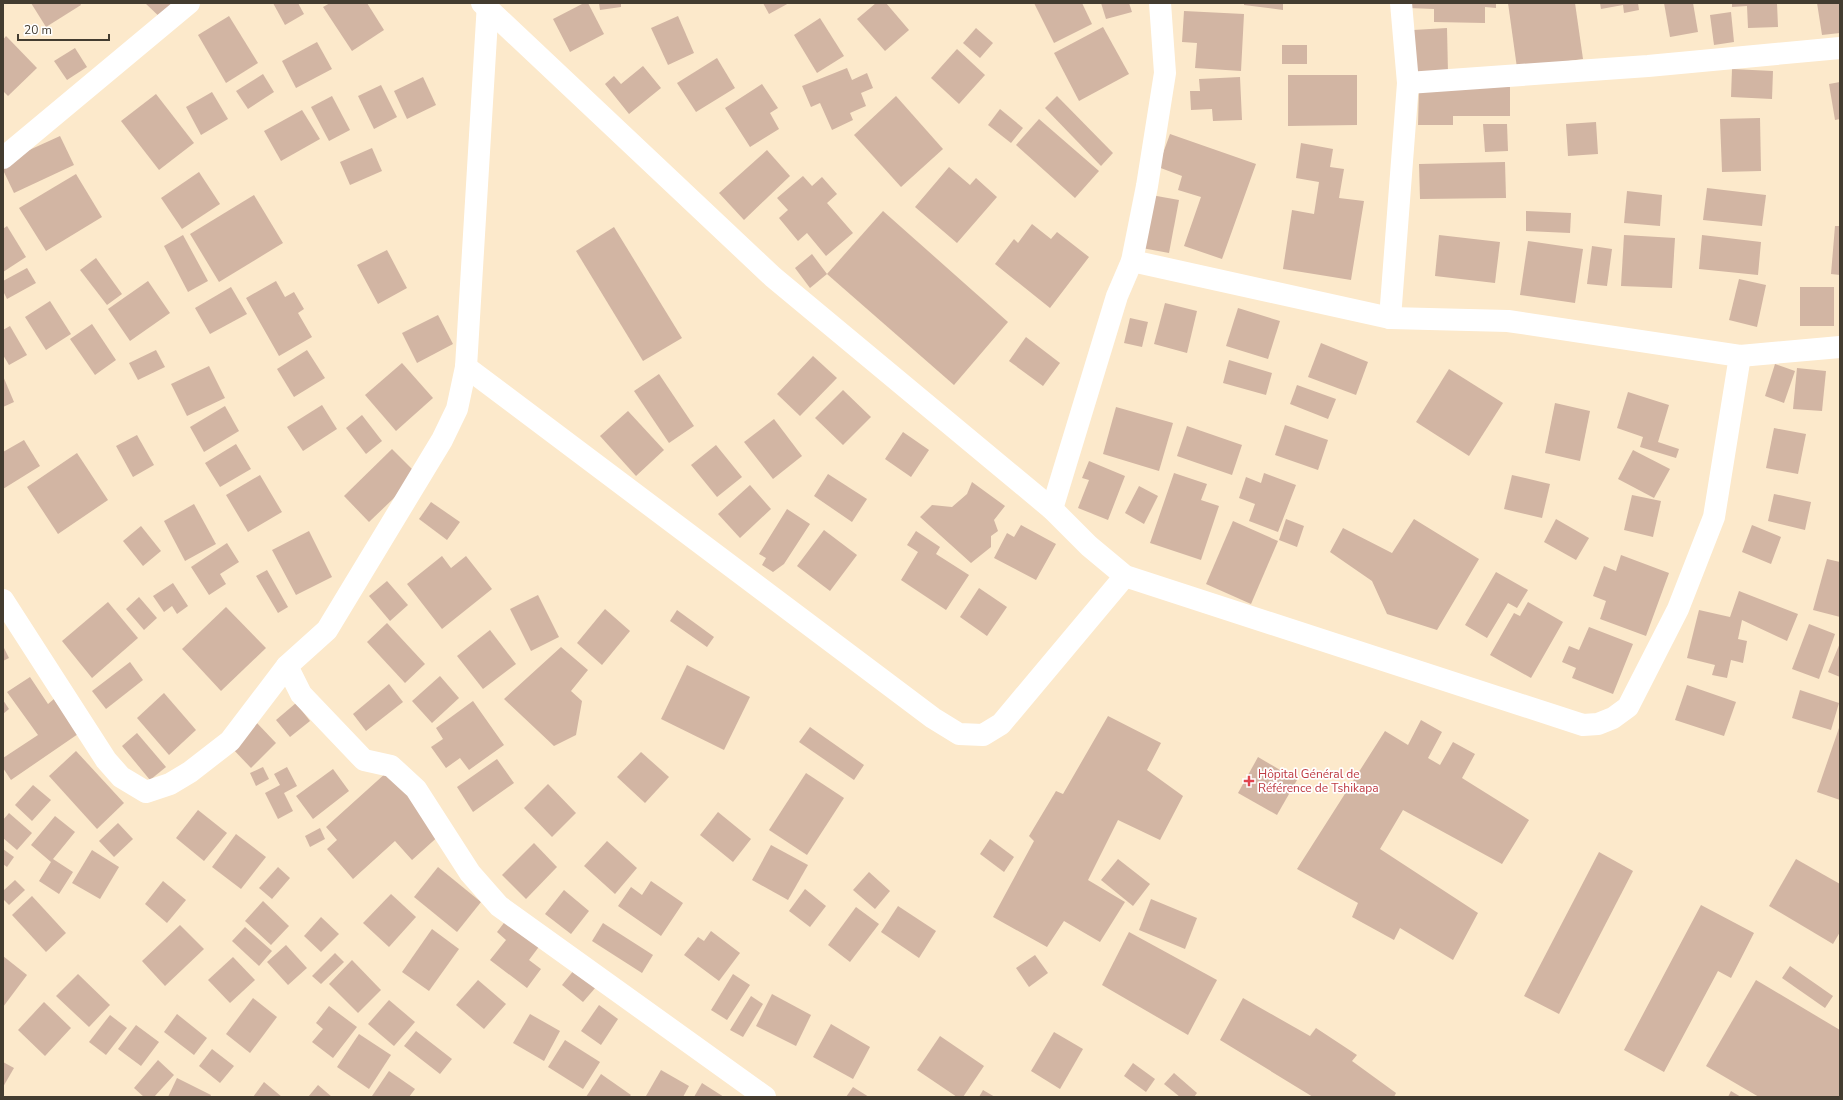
<svg xmlns="http://www.w3.org/2000/svg" width="1843" height="1100" viewBox="0 0 1843 1100" font-family="'Nunito Sans',sans-serif">
<style>
.building{fill:#d2b5a3}
.lines{fill:none;stroke-linecap:round;stroke-linejoin:round}
.street{stroke:#fff;stroke-width:22}
.health-dot{fill:#e0444e;stroke:#fff;stroke-width:1.5}
.labels{text-anchor:middle;stroke-width:3.5;stroke-linejoin:round;paint-order:stroke}
.health-label{font-size:12px;fill:#be3a42;stroke:#fff;text-anchor:start}
</style>
<rect width="100%" height="100%" fill="#fce9cb"/>
<!-- building -->
<g class="building">
<polygon points="31,3 80,3 81,5 46,27"/>
<polygon points="145,3 179,3 163,20"/>
<polygon points="273,3 298,3 304,14 285,25"/>
<polygon points="330,3 367,3 384,30 352,51 323,7"/>
<polygon points="584,3 588,3 604,34 570,52 553,19"/>
<polygon points="599,3 621,3 621,7 600,10"/>
<polygon points="763,3 789,3 769,14"/>
<polygon points="876,3 886,3 909,30 885,51 857,19"/>
<polygon points="1034,3 1082,3 1092,24 1054,43"/>
<polygon points="1101,3 1129,3 1132,12 1106,19"/>
<polygon points="1244,3 1283,3 1283,10 1244,5"/>
<polygon points="1408,3 1496,3 1496,8 1485,7 1485,23 1434,22 1434,9 1408,8"/>
<polygon points="1508,3 1575,3 1583,59 1517,68"/>
<polygon points="1600,3 1638,3 1639,10 1624,13 1623,5 1601,9"/>
<polygon points="1664,3 1693,3 1698,32 1670,37"/>
<polygon points="1732,3 1777,3 1778,27 1748,28 1747,6 1732,7"/>
<polygon points="1817,3 1840,3 1840,33 1822,35"/>
<polygon points="1184,11 1244,14 1241,71 1195,68 1197,43 1182,42"/>
<polygon points="1731,12 1734,42 1714,45 1710,15"/>
<polygon points="229,16 258,63 226,83 198,35"/>
<polygon points="678,16 694,53 668,65 651,28"/>
<polygon points="820,18 844,56 817,73 794,35"/>
<polygon points="1103,27 1129,74 1079,101 1054,53"/>
<polygon points="976,28 993,43 980,58 963,43"/>
<polygon points="1447,28 1448,73 1415,75 1413,30"/>
<polygon points="6,36 37,68 8,96 3,91 3,40"/>
<polygon points="317,42 332,69 296,88 282,61"/>
<rect x="1282" y="45" width="25" height="19"/>
<polygon points="75,48 87,67 67,80 54,61"/>
<polygon points="957,49 985,75 959,104 931,78"/>
<polygon points="717,58 735,88 696,112 677,83"/>
<polygon points="643,66 661,88 629,114 605,84 614,76 621,84"/>
<polygon points="847,68 852,80 867,73 873,88 861,93 866,106 850,113 853,120 832,130 820,103 811,107 802,86"/>
<polygon points="1732,69 1773,71 1772,99 1731,97"/>
<polygon points="263,74 274,92 248,109 236,91"/>
<polygon points="1288,75 1357,75 1357,125 1288,126"/>
<polygon points="423,77 436,105 407,119 394,91"/>
<polygon points="1240,77 1242,120 1213,121 1212,109 1191,110 1190,91 1200,91 1199,79"/>
<polygon points="1840,82 1840,119 1835,120 1829,84"/>
<polygon points="762,84 778,108 770,113 779,129 750,147 725,108"/>
<polygon points="381,85 397,117 374,129 358,96"/>
<polygon points="1419,87 1510,87 1510,116 1453,116 1453,125 1418,125"/>
<polygon points="212,92 228,119 201,135 186,107"/>
<polygon points="156,94 194,143 159,170 121,121"/>
<polygon points="332,96 350,130 329,141 311,107"/>
<polygon points="896,96 943,149 901,187 854,135"/>
<polygon points="1057,96 1113,153 1101,166 1045,108"/>
<polygon points="1000,109 1023,128 1011,143 988,125"/>
<polygon points="302,110 320,139 281,161 264,131"/>
<polygon points="1760,118 1761,171 1722,172 1720,119"/>
<polygon points="1039,119 1099,171 1075,198 1016,145"/>
<polygon points="1596,122 1598,154 1568,156 1566,124"/>
<polygon points="1483,124 1507,124 1508,151 1485,152"/>
<polygon points="1170,134 1256,164 1222,259 1184,246 1201,197 1178,190 1182,176 1158,167"/>
<polygon points="60,136 74,165 14,193 3,170 3,162"/>
<polygon points="1301,143 1333,149 1330,167 1344,169 1339,198 1364,201 1351,280 1283,269 1292,210 1314,214 1319,182 1296,178"/>
<polygon points="372,148 382,171 350,185 340,162"/>
<polygon points="767,150 790,176 744,220 719,193"/>
<polygon points="1505,162 1506,198 1420,199 1419,164"/>
<polygon points="949,167 970,185 976,178 997,197 957,243 915,207"/>
<polygon points="199,172 220,204 182,229 161,198"/>
<polygon points="76,174 102,217 46,251 19,208"/>
<polygon points="803,176 812,186 822,177 837,194 827,203 853,233 826,256 807,233 798,241 779,218 788,210 777,198"/>
<polygon points="1707,188 1766,195 1762,226 1703,220"/>
<polygon points="1627,191 1662,195 1660,226 1624,223"/>
<polygon points="254,195 283,243 219,282 190,234"/>
<polygon points="1151,195 1179,200 1169,253 1142,248"/>
<polygon points="883,211 1008,322 954,385 827,274"/>
<polygon points="1526,211 1571,213 1570,233 1526,231"/>
<polygon points="1032,224 1051,239 1057,232 1089,257 1050,308 995,264 1014,239 1018,243"/>
<polygon points="7,226 26,257 3,272 3,229"/>
<polygon points="1835,226 1840,226 1840,275 1831,274"/>
<polygon points="614,227 682,338 643,361 576,251"/>
<polygon points="183,235 208,281 188,292 164,246"/>
<polygon points="1439,235 1500,242 1495,283 1435,276"/>
<polygon points="1624,235 1675,238 1672,288 1621,286"/>
<polygon points="1702,235 1761,242 1758,275 1699,269"/>
<polygon points="1528,241 1583,249 1575,303 1520,295"/>
<polygon points="1592,246 1612,249 1607,286 1587,284"/>
<polygon points="387,250 407,288 378,304 357,265"/>
<polygon points="812,254 827,274 810,288 795,268"/>
<polygon points="96,258 122,294 107,305 80,270"/>
<polygon points="27,268 36,283 7,299 3,291 3,281"/>
<polygon points="1739,279 1766,285 1757,327 1729,320"/>
<polygon points="148,281 170,313 130,341 108,309"/>
<polygon points="276,281 285,297 294,292 304,309 298,313 312,337 279,356 246,298"/>
<polygon points="231,287 247,314 210,334 195,308"/>
<rect x="1800" y="287" width="34" height="39"/>
<polygon points="50,301 71,334 46,350 25,317"/>
<polygon points="1165,303 1197,311 1187,353 1154,344"/>
<polygon points="1238,308 1280,321 1268,359 1226,346"/>
<polygon points="438,315 453,344 417,363 402,333"/>
<polygon points="1130,318 1148,322 1142,347 1124,343"/>
<polygon points="92,324 116,360 95,375 70,339"/>
<polygon points="10,326 27,355 9,365 3,355 3,330"/>
<polygon points="1026,337 1060,363 1043,386 1009,361"/>
<polygon points="1321,343 1368,362 1356,395 1308,377"/>
<polygon points="156,350 165,367 138,380 129,363"/>
<polygon points="307,350 325,378 294,397 277,369"/>
<polygon points="813,356 837,378 800,416 777,394"/>
<polygon points="1229,360 1272,373 1266,395 1223,383"/>
<polygon points="402,363 433,398 396,431 365,395"/>
<polygon points="1775,364 1795,371 1784,403 1765,396"/>
<polygon points="209,366 225,398 187,416 171,384"/>
<polygon points="1797,368 1826,371 1822,411 1793,409"/>
<polygon points="1449,369 1503,403 1469,456 1416,422"/>
<polygon points="659,374 694,426 669,443 634,391"/>
<polygon points="3,376 14,402 3,407"/>
<polygon points="1297,385 1336,399 1328,419 1290,404"/>
<polygon points="843,390 871,417 843,445 815,418"/>
<polygon points="1628,392 1669,405 1658,442 1679,449 1676,458 1640,447 1643,437 1617,428"/>
<polygon points="1555,403 1590,411 1580,461 1545,453"/>
<polygon points="322,405 337,429 303,451 287,427"/>
<polygon points="225,406 239,431 204,452 190,427"/>
<polygon points="1116,407 1173,423 1159,471 1103,454"/>
<polygon points="628,411 664,450 636,476 600,436"/>
<polygon points="362,415 382,441 366,454 346,428"/>
<polygon points="774,419 802,456 773,479 744,442"/>
<polygon points="1285,425 1328,440 1318,470 1275,455"/>
<polygon points="1187,426 1242,445 1232,475 1177,456"/>
<polygon points="1774,428 1806,434 1798,474 1766,468"/>
<polygon points="903,432 929,450 911,477 885,459"/>
<polygon points="137,435 154,465 133,477 116,446"/>
<polygon points="24,440 40,466 3,489 3,452"/>
<polygon points="236,444 251,469 220,487 205,463"/>
<polygon points="716,445 742,477 717,497 691,465"/>
<polygon points="392,449 418,475 369,522 344,496"/>
<polygon points="1633,450 1670,469 1654,498 1618,479"/>
<polygon points="77,453 108,500 58,534 27,487"/>
<polygon points="1089,461 1125,476 1108,520 1078,508 1089,480 1082,478"/>
<polygon points="1174,473 1207,484 1201,500 1219,506 1201,560 1150,543"/>
<polygon points="1264,473 1296,485 1278,532 1249,521 1255,504 1239,498 1246,477 1261,483"/>
<polygon points="828,474 867,499 852,522 814,496"/>
<polygon points="260,475 282,512 248,532 226,495"/>
<polygon points="1512,475 1550,484 1542,518 1504,509"/>
<polygon points="972,482 1005,506 994,520 998,531 991,536 991,547 971,563 920,517 932,505 952,507 967,494"/>
<polygon points="750,485 771,509 740,538 718,514"/>
<polygon points="1139,486 1158,496 1144,524 1125,513"/>
<polygon points="1774,494 1811,502 1805,530 1768,521"/>
<polygon points="1632,495 1661,501 1653,537 1624,530"/>
<polygon points="431,502 460,522 447,540 419,519"/>
<polygon points="194,504 216,544 185,561 164,521"/>
<polygon points="787,509 810,524 784,564 773,572 762,565 766,558 759,554"/>
<polygon points="1286,519 1304,526 1297,547 1279,540"/>
<polygon points="1414,519 1479,559 1437,630 1387,614 1372,581 1330,552 1343,528 1392,553"/>
<polygon points="1556,519 1589,538 1576,560 1544,542"/>
<polygon points="1233,521 1278,541 1251,604 1206,584"/>
<polygon points="1021,525 1056,544 1036,580 994,558 1007,533 1014,537"/>
<polygon points="1752,525 1781,537 1771,564 1742,552"/>
<polygon points="141,526 161,551 143,566 123,541"/>
<polygon points="824,530 857,555 830,591 797,566"/>
<polygon points="309,531 332,577 296,595 272,550"/>
<polygon points="916,531 940,547 936,554 969,575 946,610 901,580 918,552 907,545"/>
<polygon points="227,543 239,562 220,574 226,584 209,595 191,567"/>
<polygon points="1621,555 1669,573 1646,636 1600,619 1606,601 1593,596 1604,566 1616,571"/>
<polygon points="442,556 451,568 466,556 492,589 442,629 407,584"/>
<polygon points="1827,559 1840,562 1840,617 1813,610"/>
<polygon points="267,570 288,607 278,613 256,576"/>
<polygon points="1496,572 1528,590 1517,608 1508,603 1487,638 1465,625"/>
<polygon points="387,581 408,605 390,621 369,596"/>
<polygon points="173,583 188,606 177,614 172,606 164,612 153,596"/>
<polygon points="979,588 1007,607 987,636 960,617"/>
<polygon points="1739,591 1798,614 1787,641 1742,620 1738,639 1747,641 1743,663 1731,660 1727,678 1712,675 1715,665 1687,658 1699,610 1730,617"/>
<polygon points="538,595 559,637 531,651 510,609"/>
<polygon points="139,597 157,618 144,630 126,609"/>
<polygon points="108,602 138,638 92,678 62,641"/>
<polygon points="1528,602 1563,622 1531,678 1490,655 1514,613 1520,616"/>
<polygon points="226,607 266,648 221,691 182,649"/>
<polygon points="605,609 630,631 602,665 577,643"/>
<polygon points="677,610 714,637 707,647 670,621"/>
<polygon points="387,623 425,664 405,683 367,642"/>
<polygon points="1809,624 1835,634 1819,679 1792,669"/>
<polygon points="1589,627 1633,644 1613,694 1572,678 1576,668 1562,662 1569,646 1579,650"/>
<polygon points="490,630 516,664 483,689 457,656"/>
<polygon points="1840,643 1840,677 1828,672"/>
<polygon points="3,646 9,658 3,661"/>
<polygon points="561,647 588,670 571,691 582,701 576,735 554,746 504,699"/>
<polygon points="130,662 143,680 106,709 92,691"/>
<polygon points="687,665 750,697 724,750 661,719"/>
<polygon points="440,676 459,698 432,723 412,701"/>
<polygon points="30,677 48,704 54,699 78,734 11,780 3,768 3,758 38,735 7,692"/>
<polygon points="389,684 403,702 366,731 353,714"/>
<polygon points="1687,685 1736,702 1724,736 1675,720"/>
<polygon points="1800,690 1839,703 1831,730 1792,718"/>
<polygon points="164,693 196,730 169,755 137,718"/>
<polygon points="3,700 9,709 3,714"/>
<polygon points="473,701 504,745 469,770 460,758 446,768 431,747 443,739 436,728"/>
<polygon points="296,703 310,721 290,737 276,720"/>
<polygon points="1108,716 1161,743 1147,770 1183,796 1160,840 1118,820 1088,880 1125,902 1100,942 1064,921 1047,947 993,917 1034,841 1029,836 1056,791 1063,794"/>
<polygon points="1421,720 1442,732 1428,758 1440,765 1453,742 1475,754 1462,778 1529,820 1502,864 1403,810 1380,849 1478,913 1453,960 1400,928 1394,940 1352,917 1358,903 1297,869 1385,731 1408,745"/>
<polygon points="256,722 276,743 251,768 230,746"/>
<polygon points="1840,725 1840,800 1817,792"/>
<polygon points="810,727 864,765 854,780 799,742"/>
<polygon points="137,733 166,767 150,780 122,746"/>
<polygon points="76,751 124,803 97,829 49,776"/>
<polygon points="641,752 669,777 645,803 617,777"/>
<polygon points="1258,757 1297,780 1277,815 1238,793"/>
<polygon points="497,759 514,783 473,812 457,787"/>
<polygon points="263,767 269,779 256,786 250,773"/>
<polygon points="287,767 297,786 284,793 293,811 278,819 265,793 280,785 274,774"/>
<polygon points="333,769 349,791 313,819 296,796"/>
<polygon points="387,772 442,833 412,860 395,841 353,879 327,849 337,840 326,827"/>
<polygon points="806,773 844,798 807,855 769,830"/>
<polygon points="548,784 576,813 552,837 524,808"/>
<polygon points="33,785 51,800 32,821 15,805"/>
<polygon points="198,810 227,833 204,861 176,838"/>
<polygon points="718,812 751,839 733,862 700,835"/>
<polygon points="9,813 32,833 17,850 3,838 3,820"/>
<polygon points="55,816 75,832 53,859 73,872 59,894 39,881 51,862 31,845"/>
<polygon points="118,823 133,839 114,857 99,841"/>
<polygon points="320,828 325,839 310,847 305,836"/>
<polygon points="236,834 266,857 241,889 212,867"/>
<polygon points="990,839 1014,857 1004,872 980,854"/>
<polygon points="607,841 637,868 615,894 584,866"/>
<polygon points="534,843 557,867 526,899 502,875"/>
<polygon points="771,845 808,865 788,900 752,880"/>
<polygon points="3,849 14,857 7,867 3,864"/>
<polygon points="92,850 119,867 100,899 72,883"/>
<polygon points="1599,852 1633,871 1559,1014 1524,996"/>
<polygon points="1118,859 1150,884 1133,906 1101,880"/>
<polygon points="1796,859 1840,884 1840,932 1833,944 1769,906"/>
<polygon points="278,867 290,878 272,899 259,888"/>
<polygon points="438,867 481,902 457,932 414,897"/>
<polygon points="869,872 890,891 875,909 853,890"/>
<polygon points="15,880 25,890 9,905 3,899 3,891"/>
<polygon points="163,881 186,900 167,923 145,904"/>
<polygon points="651,881 683,903 661,936 618,906 631,887 642,895"/>
<polygon points="805,889 826,906 810,927 789,911"/>
<polygon points="564,890 589,911 571,934 545,914"/>
<polygon points="391,894 416,917 389,947 363,923"/>
<polygon points="32,896 66,933 46,952 12,915"/>
<polygon points="1151,899 1197,918 1185,949 1139,930"/>
<polygon points="263,901 289,926 271,945 245,921"/>
<polygon points="1701,905 1754,933 1731,978 1718,971 1664,1072 1624,1050"/>
<polygon points="898,906 936,931 919,958 881,932"/>
<polygon points="856,907 879,924 850,962 828,945"/>
<polygon points="510,915 544,940 529,960 541,969 527,988 490,960 506,940 497,932"/>
<polygon points="321,917 339,934 321,952 304,936"/>
<polygon points="603,923 653,955 642,973 592,941"/>
<polygon points="180,925 204,949 165,986 142,961"/>
<polygon points="245,927 272,951 259,966 232,941"/>
<polygon points="432,929 459,949 429,991 402,972"/>
<polygon points="711,931 740,953 719,981 684,955 698,937 704,941"/>
<polygon points="1129,932 1217,980 1188,1035 1102,985"/>
<polygon points="286,945 307,968 288,985 267,962"/>
<polygon points="335,953 344,962 321,984 312,976"/>
<polygon points="1035,955 1048,973 1029,987 1016,968"/>
<polygon points="3,956 27,975 3,1007"/>
<polygon points="233,957 255,980 230,1003 208,980"/>
<polygon points="352,960 381,990 358,1013 329,984"/>
<polygon points="1790,966 1833,996 1825,1008 1782,978"/>
<polygon points="574,970 596,987 583,1002 562,985"/>
<polygon points="78,974 110,1005 89,1027 56,996"/>
<polygon points="733,974 750,985 727,1020 711,1010"/>
<polygon points="478,980 506,1004 484,1029 456,1005"/>
<polygon points="1756,980 1840,1030 1840,1097 1759,1097 1706,1066"/>
<polygon points="772,994 811,1015 796,1046 756,1026"/>
<polygon points="751,996 763,1004 743,1037 730,1030"/>
<polygon points="253,998 277,1017 250,1053 226,1034"/>
<polygon points="1243,998 1310,1036 1316,1028 1357,1055 1352,1061 1396,1093 1394,1097 1313,1097 1220,1040"/>
<polygon points="389,1000 415,1022 394,1046 368,1024"/>
<polygon points="44,1002 71,1028 45,1056 18,1030"/>
<polygon points="599,1005 618,1019 601,1045 581,1031"/>
<polygon points="329,1006 357,1027 333,1058 312,1042 323,1029 316,1023"/>
<polygon points="177,1014 207,1038 194,1055 164,1032"/>
<polygon points="530,1014 560,1031 544,1061 513,1043"/>
<polygon points="110,1015 127,1028 106,1055 89,1042"/>
<polygon points="831,1024 870,1047 853,1079 813,1057"/>
<polygon points="136,1025 159,1042 141,1066 118,1049"/>
<polygon points="416,1031 452,1059 440,1074 404,1046"/>
<polygon points="1054,1032 1083,1049 1060,1089 1031,1071"/>
<polygon points="359,1034 391,1055 369,1089 337,1067"/>
<polygon points="940,1036 984,1066 963,1097 957,1097 917,1070"/>
<polygon points="565,1040 600,1062 583,1089 548,1067"/>
<polygon points="212,1049 234,1066 220,1083 199,1066"/>
<polygon points="158,1060 174,1075 154,1097 144,1097 134,1088"/>
<polygon points="3,1062 14,1068 3,1087"/>
<polygon points="1133,1063 1155,1079 1146,1092 1124,1076"/>
<polygon points="661,1070 689,1086 683,1097 646,1096"/>
<polygon points="389,1071 415,1089 409,1097 372,1096"/>
<polygon points="1174,1073 1197,1093 1194,1097 1180,1097 1164,1084"/>
<polygon points="601,1074 631,1095 629,1097 586,1097"/>
<polygon points="177,1078 211,1095 210,1097 168,1097"/>
<polygon points="264,1082 282,1097 253,1097"/>
<polygon points="702,1083 724,1097 694,1097"/>
<polygon points="318,1085 332,1097 308,1097"/>
<polygon points="853,1087 869,1097 846,1097"/>
<polygon points="983,1090 995,1097 979,1097"/>
<polygon points="1731,1091 1741,1097 1728,1097"/>
</g>
<g class="lines">
<!-- street -->
<g class="street">
<polyline points="482,3 773,277 1052,509 1089,546 1125,576 1583,725 1598,724 1613,718 1628,707 1678,609 1714,517 1740,356"/>
<polyline points="1408,83 1648,66 1840,48"/>
<polyline points="3,158 189,3"/>
<polyline points="1132,261 1390,318 1508,321 1740,356 1840,347"/>
<polyline points="1390,318 1408,83 1401,3"/>
<polyline points="466,367 933,718 959,734 983,735 1001,724 1125,576"/>
<polyline points="1052,509 1117,296 1132,261 1147,186 1165,73 1160,3"/>
<polyline points="3,600 106,760 121,777 146,792 170,784 190,772 230,741 287,666 327,630 442,440 457,409 466,367 488,3"/>
<polyline points="287,666 301,694 364,760 391,766 416,789 470,873 499,906 765,1097"/>
</g>
</g>
<!-- markers -->
<path class="health-dot" d="M1247 775h4v4h4v4h-4v4h-4v-4h-4v-4h4z"/>
<g class="labels">
<!-- health labels -->
<g class="health-label">
<text x="1258" y="778">Hôpital Général de<tspan x="1258" dy="14">Référence de Tshikapa</tspan></text>
</g>
</g>
<!-- border -->
<rect width="1843" height="1100" fill="none" stroke="#433c30" stroke-width="8"/>
<!-- scale -->
<path d="M18 34v6h91v-6" fill="none" stroke="#433c30" stroke-width="2"/>
<text x="24" y="34" font-size="12" fill="#433c30" stroke="#ffffff" stroke-width="3" paint-order="stroke">20 m</text>
</svg>
